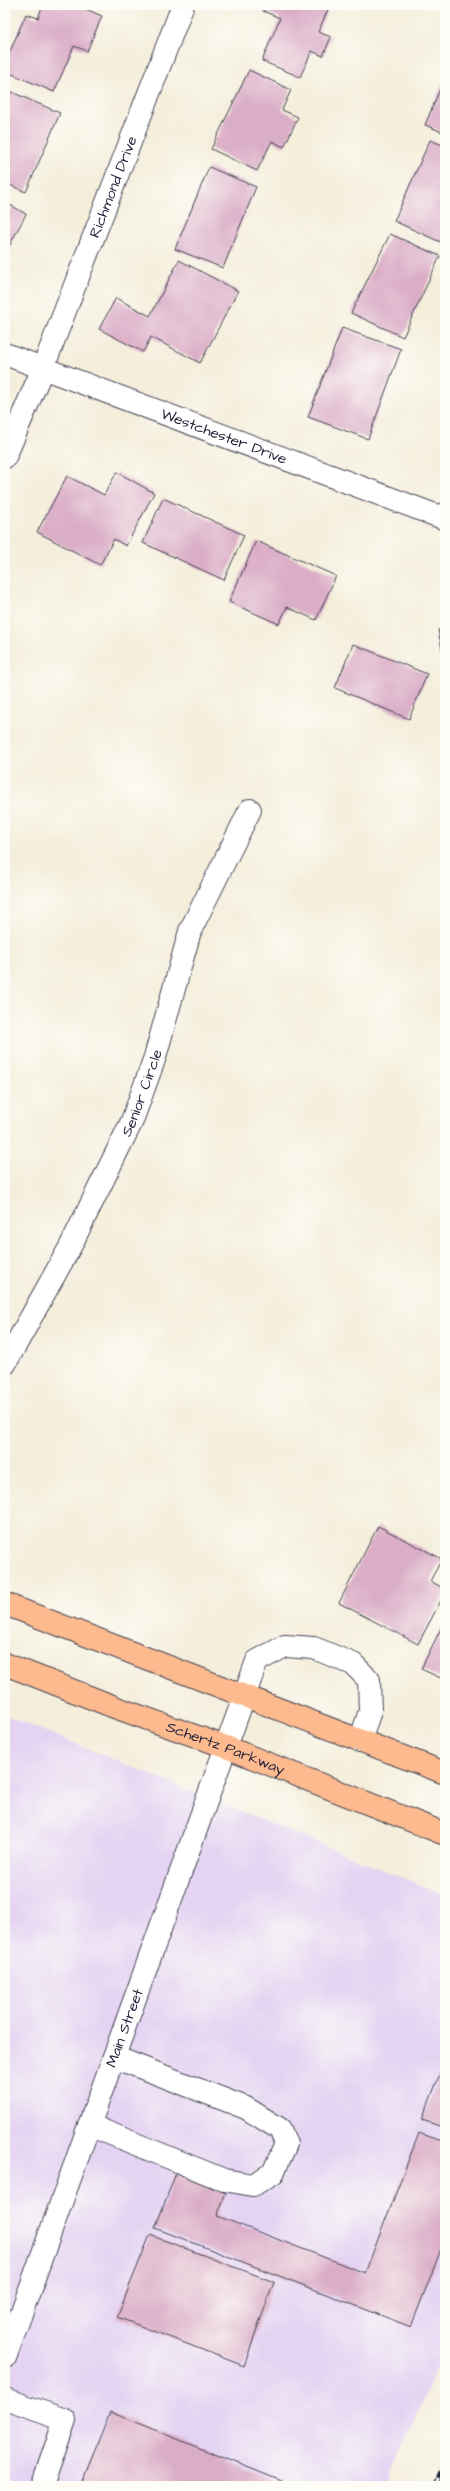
<svg xmlns="http://www.w3.org/2000/svg" width="450" height="2491" viewBox="0 0 450 2491" font-family="'Architects Daughter',sans-serif">
<style>
.built{fill:#e4d3f2}
.building{fill:#dbaec7}
.lines{fill:none;stroke-linecap:round;stroke-linejoin:round}
.minor-casing{stroke:#424153;stroke-width:24}
.major-casing{stroke:#424153;stroke-width:24}
.minor{stroke:#fff;stroke-width:22}
.major{stroke:#fcba8e;stroke-width:22}
.rail-casing{stroke:#22223b;stroke-width:4.5}
.rail{stroke:#fdfcf7;stroke-width:3;stroke-dasharray:9;stroke-linecap:butt}
.labels{text-anchor:middle;stroke-width:3;stroke-linejoin:round;paint-order:stroke}
.street-label{font-size:15px;fill:#22223b;stroke:#fdfcf7}
</style>
<rect width="100%" height="100%" fill="#fdfcf7"/>
<filter id="ink" filterUnits="userSpaceOnUse"><feTurbulence type="fractalNoise" baseFrequency=".025" numOctaves="2"/><feDisplacementMap in="SourceGraphic" scale="8" xChannelSelector="R" yChannelSelector="G"/><feConvolveMatrix kernelMatrix="1 2 1 2 8 2 1 2 1" color-interpolation-filters="sRGB"/></filter>
<filter id="wash" filterUnits="userSpaceOnUse"><feTurbulence type="fractalNoise" baseFrequency=".012" numOctaves="4" result="noise"/><feDisplacementMap in="SourceGraphic" scale="16" xChannelSelector="R" yChannelSelector="G"/><feGaussianBlur stdDeviation="0.9" result="paint"/><feColorMatrix in="noise" values="0 0 0 0 0 0 0 0 0 0 0 0 0 0 0 0 0 1.4 0 .05"/><feComposite in="paint" operator="in"/></filter>
<g filter="url(#wash)">
<rect width="100%" height="100%" fill="#f4eedb"/>
<!-- built -->
<polygon class="built" points="5,1715 445,1895 445,2348 386,2486 5,2486"/>
<g id="blocks">
<!-- building -->
<g class="building">
<polygon points="43,5 76,5 102,16 87,51 74,46 54,92 5,71 5,63 26,14 38,18"/>
<polygon points="265,5 330,5 318,32 331,37 323,56 312,51 300,77 262,61 280,18 263,11"/>
<polygon points="249,70 291,90 282,110 298,117 284,147 272,141 257,171 211,149"/>
<polygon points="445,77 445,133 425,125"/>
<polygon points="7,90 60,113 26,192 5,183 5,95"/>
<polygon points="430,140 445,146 445,244 394,221"/>
<polygon points="209,167 256,187 223,268 175,249"/>
<polygon points="5,202 26,214 5,254"/>
<polygon points="390,234 440,256 403,337 351,313"/>
<polygon points="179,260 238,291 200,363 151,337 143,352 99,329 116,298 150,316"/>
<polygon points="342,328 401,349 368,439 308,417"/>
<polygon points="117,472 154,493 126,546 114,539 100,565 37,532 67,476 104,495"/>
<polygon points="163,498 244,535 224,580 143,543"/>
<polygon points="256,541 336,576 316,620 287,607 279,624 229,602"/>
<polygon points="445,628 445,659 444,659 438,630"/>
<polygon points="353,644 427,674 409,719 335,688"/>
<polygon points="378,1526 442,1559 430,1581 445,1589 445,1593 418,1644 339,1603"/>
<polygon points="445,1620 445,1680 421,1669"/>
<polygon points="445,2061 445,2128 422,2120"/>
<polygon points="419,2133 445,2142 445,2239 411,2327 155,2228 176,2173 226,2193 217,2216 365,2273"/>
<polygon points="150,2235 274,2282 244,2366 117,2317"/>
<polygon points="110,2412 294,2486 80,2486"/>
</g>
</g>
</g>
<g filter="url(#ink)">
<use href="#blocks" fill-opacity="0" stroke="#424153" stroke-width="1"/>
<g class="lines">
<defs>
<g id="minor">
<path id="s1" d="M5,354l438,164 2,-4"/>
<path id="s2" d="M5,457l38,-89 140,-363"/>
<path id="s3" d="M5,1364l65,-117 62,-126 23,-64 35,-126 60,-121"/>
<polyline points="89,2125 224,2180 253,2185 273,2173 286,2144 280,2129 246,2108 114,2057"/>
<path id="s4" d="M5,2358l252,-697 28,-15 29,2 39,16 16,16 1,31 -10,30"/>
<polyline points="5,2399 65,2420 42,2486"/>
</g>
<g id="major">
<path d="M5,1604c147,55 293,114 440,169"/>
<path id="s5" d="M5,1664l112,44 109,39 219,87"/>
</g>
</defs>
<!-- minor casing -->
<use href="#minor" class="minor-casing"/>
<!-- major casing -->
<use href="#major" class="major-casing"/>
<!-- minor -->
<use href="#minor" class="minor"/>
<!-- major -->
<use href="#major" class="major"/>
<defs>
<polyline id="rail" points="435,2486 445,2463"/>
</defs>
<!-- rail casing -->
<use href="#rail" class="rail-casing"/>
<!-- rail -->
<use href="#rail" class="rail"/>
</g>
</g>
<g class="labels">
<!-- street labels -->
<g class="street-label">
<text dy="5" stroke="none"><textPath href="#s2" startOffset="291">Richmond Drive</textPath></text>
<text dy="5" stroke="none"><textPath href="#s1" startOffset="234">Westchester Drive</textPath></text>
<text dy="5" stroke="none"><textPath href="#s3" startOffset="304">Senior Circle</textPath></text>
<text dy="5" stroke="none"><textPath href="#s5" startOffset="236">Schertz Parkway</textPath></text>
<text dy="5" stroke="none"><textPath href="#s4" startOffset="351">Main Street</textPath></text>
</g>
</g>
<!-- margin -->
<rect width="450" height="2491" fill="none" stroke="#fdfcf7" stroke-width="20"/>
</svg>
